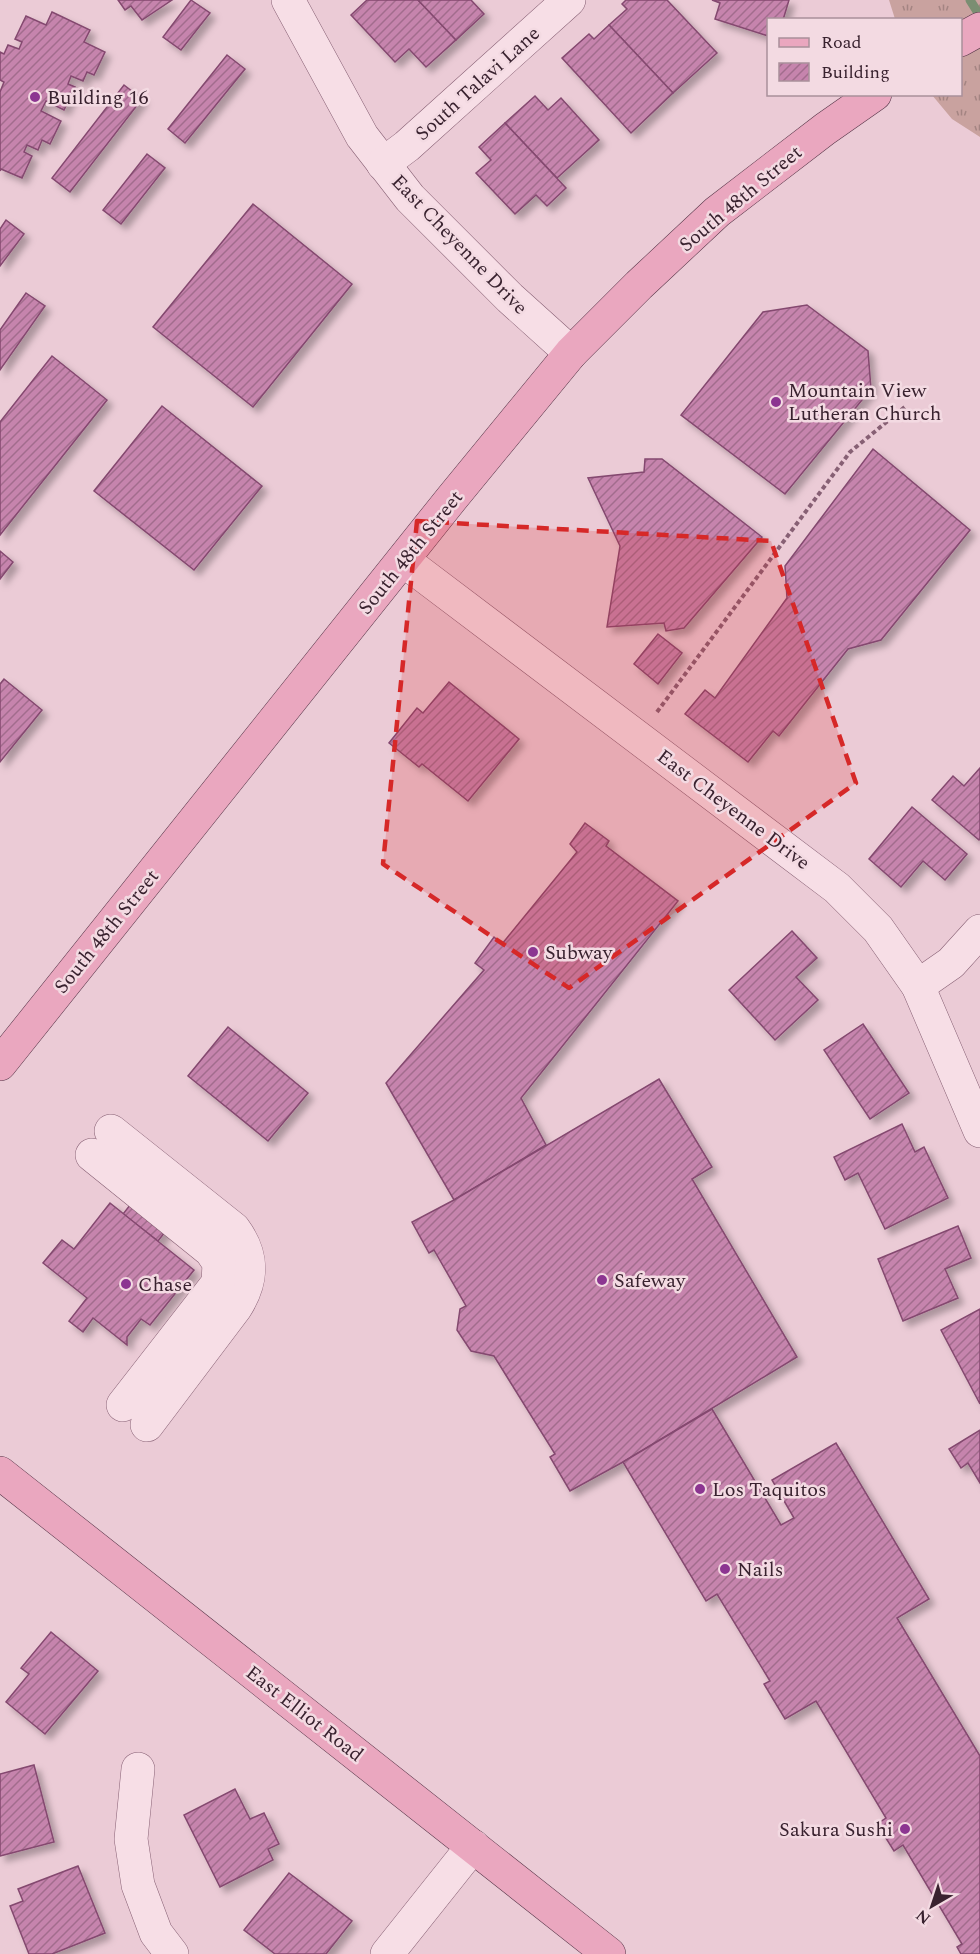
<svg xmlns="http://www.w3.org/2000/svg" width="980" height="1954" viewBox="0 0 980 1954" font-family="Spectral,serif">
<style>
.grass{fill:url(#grass-tufts)}
.lines{fill:none;stroke-linecap:round;stroke-linejoin:round}
.stream{stroke:#7a8e72;stroke-width:9}
.building{fill:url(#building-hatch);stroke:#84486f;stroke-width:1.5;filter:url(#shadow)}
.minor-casing{stroke:#876074;stroke-width:34}
.major-casing{stroke:#553447;stroke-width:34}
.path{stroke:#876074;stroke-width:4;stroke-dasharray:4.5 3;stroke-linecap:butt}
.minor{stroke:#f7dee6;stroke-width:33}
.major{stroke:#eaa7bf;stroke-width:33}
.marked{fill:#d62828;fill-opacity:0.2;stroke:#d62828;stroke-width:4.5;stroke-dasharray:12 8;stroke-linejoin:round}
.poi-dot{fill:#8c3591;stroke:#f3dae2;stroke-width:2}
.labels{text-anchor:middle;stroke-width:5;stroke-linejoin:round;paint-order:stroke}
.street-label{font-size:20px;fill:#39222f;stroke:#f3dae2}
.poi-label{font-size:20px;fill:#39222f;stroke:#f3dae2;text-anchor:start}
</style>
<defs>
<pattern id="grass-tufts" width="24" height="20" patternUnits="userSpaceOnUse" patternTransform="scale(1.5)"><rect width="24" height="20" fill="#c9a29f"/><path d="M3 7l-1-3M5 7V3M7 7l1-3M15 17l-1-3M17 17v-4M19 17l1-3" fill="none" stroke="#a48482"/></pattern>
<pattern id="building-hatch" width="6" height="6" patternUnits="userSpaceOnUse" patternTransform="scale(1.5)"><rect width="6" height="6" fill="#c684ad"/><path d="M-1 1l2-2M0 6l6-6M5 7l2-2" fill="none" stroke="#a26c8d"/></pattern>
<filter id="shadow"><feDropShadow dx="5.5" dy="5.5" stdDeviation="3" flood-color="#0004"/></filter>
</defs>
<rect width="100%" height="100%" fill="#ebcbd6"/>
<!-- grass -->
<polygon class="grass" points="889,0 980,0 980,137 952,119 932,95 960,94 960,20 895,19"/>
<g class="lines">
<!-- stream -->
<polyline class="stream" points="970,0 980,16"/>
</g>
<!-- building -->
<g class="building">
<polygon points="118,0 172,0 142,20 131,6 125,10"/>
<polygon points="191,0 210,13 181,50 163,37"/>
<polygon points="367,0 418,0 456,40 426,67 409,49 395,62 351,15"/>
<polygon points="418,0 471,0 484,14 456,40"/>
<polygon points="626,0 667,0 717,53 673,93 609,25 627,9 622,4"/>
<polygon points="712,0 789,0 783,20 768,20 768,36 715,19 720,3"/>
<polygon points="52,12 90,30 84,42 105,52 94,75 87,72 83,81 71,76 68,84 75,87 64,110 46,101 41,111 61,121 50,144 42,140 38,150 27,145 24,152 32,156 22,178 1,169 0,171 0,92 4,82 0,80 0,52 4,54 8,45 19,49 22,42 15,39 26,16 46,25"/>
<polygon points="609,25 673,93 631,133 562,58 589,34 594,39"/>
<polygon points="227,55 245,69 185,143 168,129"/>
<polygon points="124,85 142,99 70,192 52,178"/>
<polygon points="535,96 548,110 561,98 599,140 557,178 505,123"/>
<polygon points="505,123 566,188 547,206 536,195 515,214 476,173 491,160 479,147"/>
<polygon points="147,154 165,168 121,224 103,210"/>
<polygon points="253,204 352,284 253,407 153,327"/>
<polygon points="6,220 24,234 0,266 0,229"/>
<polygon points="26,293 45,306 0,370 0,330"/>
<polygon points="807,305 868,351 871,389 785,494 681,415 763,312"/>
<polygon points="52,356 107,400 0,535 0,422"/>
<polygon points="162,406 262,486 194,570 94,491"/>
<polygon points="873,449 970,530 881,640 848,649 779,736 773,731 748,762 685,714 705,690 715,698 787,598 785,566"/>
<polygon points="645,459 662,459 762,537 684,628 666,631 664,623 607,627 620,546 588,478 644,472"/>
<polygon points="0,551 13,562 0,579"/>
<polygon points="658,634 682,653 658,684 634,664"/>
<polygon points="4,679 42,710 0,762 0,684"/>
<polygon points="449,682 519,739 468,801 422,764 419,767 389,743 417,708 423,713"/>
<polygon points="980,768 980,839 979,840 932,800 953,776 964,786"/>
<polygon points="912,807 967,854 945,880 923,861 901,887 869,859"/>
<polygon points="585,823 609,841 606,846 678,901 521,1098 546,1145 454,1200 386,1083 484,970 475,963 494,937 502,944 577,852 570,844"/>
<polygon points="792,931 817,958 796,977 818,1000 775,1040 729,990"/>
<polygon points="863,1024 909,1093 870,1119 824,1050"/>
<polygon points="228,1027 308,1093 268,1141 188,1076"/>
<polygon points="659,1079 712,1167 692,1179 797,1357 623,1462 570,1491 550,1457 555,1454 494,1356 471,1351 457,1330 460,1309 466,1306 434,1250 429,1253 412,1222 454,1200"/>
<polygon points="902,1124 915,1152 924,1147 948,1198 885,1229 858,1173 845,1180 834,1157"/>
<polygon points="155,1173 189,1201 158,1241 123,1214"/>
<polygon points="110,1203 194,1270 150,1325 141,1319 127,1337 127,1345 93,1318 83,1332 69,1321 87,1298 43,1263 62,1240 74,1249"/>
<polygon points="958,1226 971,1258 945,1269 958,1298 903,1321 878,1259"/>
<polygon points="980,1309 980,1404 941,1330"/>
<polygon points="712,1409 781,1525 794,1518 772,1480 836,1443 929,1599 897,1618 980,1756 980,1954 961,1954 957,1947 962,1944 903,1845 894,1851 877,1824 886,1818 816,1701 785,1719 764,1684 770,1681 717,1594 706,1601 623,1462"/>
<polygon points="980,1430 980,1483 968,1463 961,1468 949,1449"/>
<polygon points="51,1632 98,1671 45,1734 6,1702 29,1674 21,1668"/>
<polygon points="34,1765 54,1842 0,1856 0,1774"/>
<polygon points="235,1789 250,1819 264,1813 279,1844 268,1849 273,1860 220,1887 184,1815"/>
<polygon points="78,1866 105,1933 52,1954 29,1954 10,1906 23,1901 18,1889"/>
<polygon points="289,1873 352,1921 326,1954 275,1954 244,1930"/>
</g>
<g class="lines">
<defs>
<g id="minor">
<polyline points="288,0 362,136 410,198 510,298 571,353"/>
<polyline points="383,164 407,146 569,0"/>
<polyline points="403,560 837,888 878,929 918,986 980,1131"/>
<polyline points="918,986 951,963 980,931"/>
<path d="M111,1131l123,98c20,27 19,51 2,78l-89,118"/>
<polyline points="92,1155 211,1251 219,1263 218,1283 123,1405"/>
<polyline points="138,1769 131,1839 138,1885 156,1933 172,1954"/>
<polyline points="387,1954 473,1846"/>
</g>
<g id="major">
<polyline points="960,40 980,29"/>
<polyline points="0,1064 452,498 571,353 639,285 717,212 825,129 875,94"/>
<polyline points="0,1473 609,1954"/>
</g>
</defs>
<!-- minor casing -->
<use href="#minor" class="minor-casing"/>
<!-- major casing -->
<use href="#major" class="major-casing"/>
<!-- path -->
<polyline class="path" points="657,712 850,452 906,406"/>
<!-- minor -->
<use href="#minor" class="minor"/>
<!-- major -->
<use href="#major" class="major"/>
</g>
<!-- marked area -->
<path class="marked" d="M417,521l354,20 85,242 -287,205 -186,-124z"/>
<!-- markers -->
<g class="poi-dot">
<circle cx="35" cy="97" r="6"/>
<circle cx="776" cy="402" r="6"/>
<circle cx="533" cy="952" r="6"/>
<circle cx="602" cy="1280" r="6"/>
<circle cx="126" cy="1284" r="6"/>
<circle cx="700" cy="1489" r="6"/>
<circle cx="725" cy="1569" r="6"/>
<circle cx="905" cy="1829" r="6"/>
</g>
<g class="labels">
<!-- street labels -->
<g class="street-label">
<text transform="translate(477 83) rotate(-42)" y="7">South Talavi Lane</text>
<text transform="translate(740 198) rotate(-40)" y="7">South 48th Street</text>
<text transform="translate(460 244) rotate(46)" y="7">East Cheyenne Drive</text>
<text transform="translate(410 552) rotate(-51)" y="7">South 48th Street</text>
<text transform="translate(734 809) rotate(37)" y="7">East Cheyenne Drive</text>
<text transform="translate(106 931) rotate(-51)" y="7">South 48th Street</text>
<text transform="translate(305 1713) rotate(38)" y="7">East Elliot Road</text>
</g>
<!-- poi labels -->
<g class="poi-label">
<text x="47" y="104">Building 16</text>
<text x="788" y="397">Mountain View<tspan x="788" dy="23">Lutheran Church</tspan></text>
<text x="545" y="959">Subway</text>
<text x="614" y="1287">Safeway</text>
<text x="138" y="1291">Chase</text>
<text x="712" y="1496">Los Taquitos</text>
<text x="737" y="1576">Nails</text>
<text x="893" y="1836" text-anchor="end">Sakura Sushi</text>
</g>
</g>
<!-- legend -->
<rect x="767" y="18" width="195" height="78" fill="#f3dae2" stroke="#a9909a" stroke-width="1.5"/>
<rect x="779" y="38" width="30" height="9" fill="#eaa7bf" stroke="#a9909a" stroke-width="1.5"/>
<text x="821" y="48" font-size="18" fill="#39222f">Road</text>
<rect x="779" y="63" width="30" height="18" fill="url(#building-hatch)" stroke="#a9909a" stroke-width="1.5"/>
<text x="821" y="78" font-size="18" fill="#39222f">Building</text>
<!-- north arrow -->
<g transform="translate(932 1906) rotate(219)" stroke="#f3dae2" stroke-width="4.5" paint-order="stroke">
<path d="M0-4.5L10 22L0 15L-10 22Z" fill="#39222f"/>
<text y="-9" font-size="16" font-weight="bold" text-anchor="middle" fill="#39222f">N</text>
</g>
</svg>
